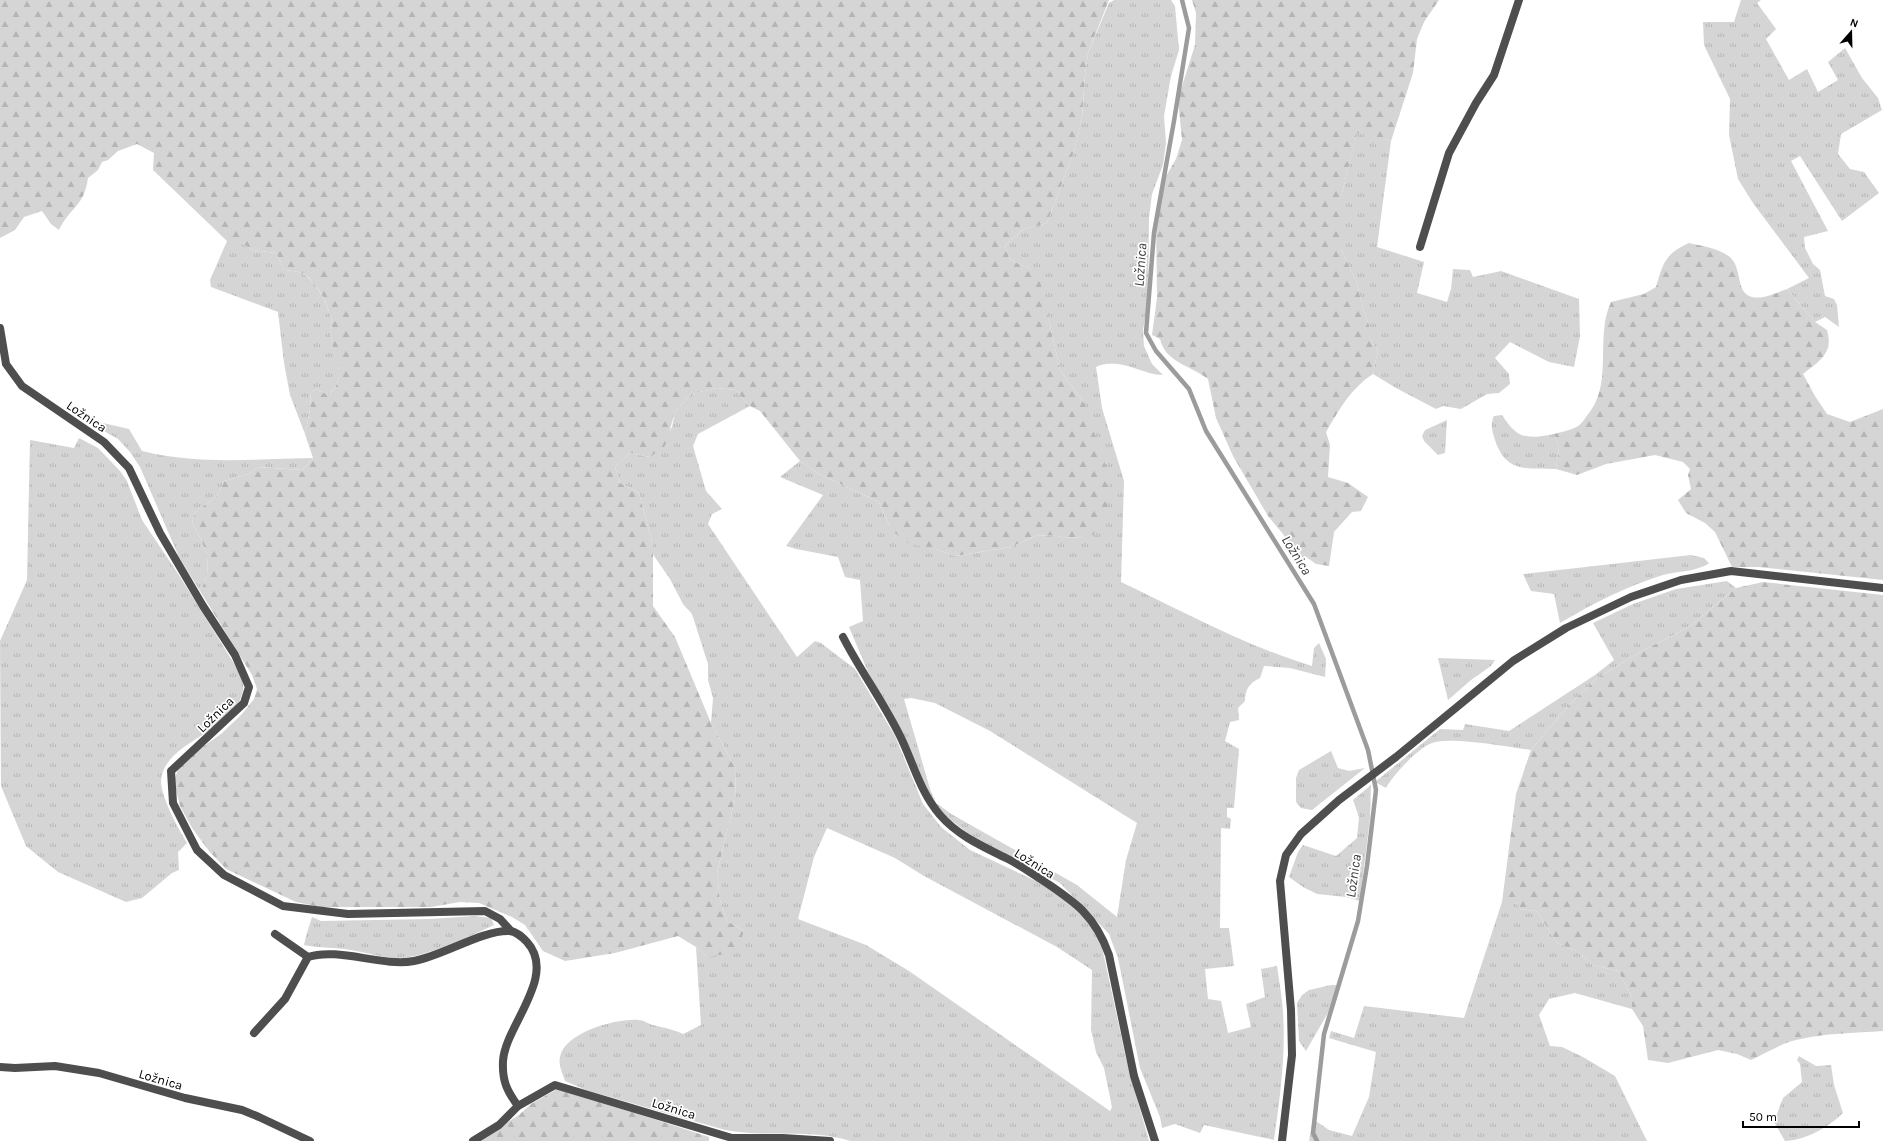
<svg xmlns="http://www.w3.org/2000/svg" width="1883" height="1141" viewBox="0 0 1883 1141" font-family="Karla,sans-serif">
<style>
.grass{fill:url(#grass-tufts);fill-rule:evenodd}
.forest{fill:url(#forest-firs)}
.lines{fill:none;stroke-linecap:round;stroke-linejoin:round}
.stream{stroke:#9c9c9c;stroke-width:4.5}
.minor{stroke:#4e4e4e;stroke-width:8}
.tertiary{stroke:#4e4e4e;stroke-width:8}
.labels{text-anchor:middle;stroke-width:3.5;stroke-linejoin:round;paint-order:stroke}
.street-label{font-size:13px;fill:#000;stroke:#fff}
.water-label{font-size:14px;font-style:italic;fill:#3d3d3d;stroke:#fff}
</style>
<defs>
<pattern id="grass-tufts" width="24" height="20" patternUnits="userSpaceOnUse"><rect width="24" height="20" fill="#d5d5d5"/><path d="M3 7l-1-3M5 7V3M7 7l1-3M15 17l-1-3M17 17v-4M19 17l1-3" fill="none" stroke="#b5b5b5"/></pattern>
<pattern id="forest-firs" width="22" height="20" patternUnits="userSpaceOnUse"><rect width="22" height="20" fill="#d5d5d5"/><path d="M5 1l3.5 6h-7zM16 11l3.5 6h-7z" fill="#b5b5b5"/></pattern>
</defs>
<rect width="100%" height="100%" fill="#fff"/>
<!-- grass -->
<g class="grass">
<path d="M1114,0h57l4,6 4,44 -8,26 -7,40 2,27 -3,22 -11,29 -3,24 -1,82 -5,30 1,16 8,18 11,11c-22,0 -43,-19 -67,-8l6,41 22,73 -3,101c63,30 125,64 191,84l2,-18 5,-5 7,16 -1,18 -35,-9 -26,-2 -4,12c-11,5 -15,12 -15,23l-7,7 1,12 -9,2 -5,19 14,8 -5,59h-7v9l4,2 -1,10 -9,-1 -1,100h9l5,38 -29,3 3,30 13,2 7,32 23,-6 -5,-23 19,-7 -4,-28 16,-3c2,15 5,30 6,46 3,43 -3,85 -9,128l-70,-15 -4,8 -25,-9 -13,4 -2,-11 -20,-49 -22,-110 -9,-24 -49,-51 -80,-41 -40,-30 -11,-14 -29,-68 -32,-58 -19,-45 14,-6 -3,-41 -15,-3 -7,-20 -42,-8 -10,-3 37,-51 -43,-18 20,-16 19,13 60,28 10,23 47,24 19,7 56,-9 24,-11 20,-1 9,3 18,-1 2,-134 -24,-33 -11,-49 -20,-53 -19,-8 -5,-14 17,-16 25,-7 27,-72 8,-33 3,-43 3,-22 21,-50zM911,698l24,5 55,28 147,92 -11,37 -9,57 -40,-32 -124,-70 -17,-12 -6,-14 -26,-90z"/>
<polygon points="1741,0 1761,0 1757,3 1776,29 1766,39 1789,80 1807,69 1818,92 1838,80 1828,62 1845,48 1862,78 1878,98 1882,110 1841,134 1838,154 1850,169 1864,172 1879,193 1842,221 1800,156 1791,161 1828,231 1804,237 1805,248 1813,264 1820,270 1825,296 1834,299 1837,305 1839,327 1825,317 1815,322 1787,289 1809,278 1753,203 1738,179 1729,135 1730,99 1704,45 1703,22 1734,22"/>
<polygon points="1357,132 1391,141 1377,247 1424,262 1417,293 1447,302 1451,289 1453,269 1470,270 1473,277 1501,271 1579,299 1580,336 1574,367 1549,362 1510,342 1495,358 1509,374 1510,384 1499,393 1487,394 1461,409 1443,406 1436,409 1396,388 1373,374 1378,350 1369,338 1369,325 1364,311 1356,281 1341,249 1341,197"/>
<path d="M227,241h11l15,9 23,3 8,17c5,1 11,1 15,2 16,5 31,35 33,51 0,4 -2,8 -1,12 2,22 19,42 -3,60l-11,-6 -6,2 -1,19 -5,24 -15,-39 -6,-32 -6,-51 -67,-25 -1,-7z"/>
<path d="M717,388l18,2 15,16 -52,28 -5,12 13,45 16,18 -10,5 -4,10 89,133 18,-16 6,2 34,26 40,67 28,68 18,23 29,23 68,32 39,26 23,30 27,125 22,78h-298c-41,-13 -85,-3 -126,-11l-139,-40 -21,-9c-2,-7 -7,-16 -5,-24 5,-25 57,-39 79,-37 5,0 9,4 14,5 11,3 20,4 30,9l18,-9 -5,-78 11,10 37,-26 -17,-10 -7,-21 -3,-27 18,-74 1,-30 -25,-46 2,-25 -5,-18v-16l-16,-50 -9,-10 -13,-25 -18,-26 1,-8 -14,-52 -19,-10 -5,-16 15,-14 20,4 22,-30 3,-15 16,-18zM827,828l68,30 29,18 133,71 35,23 -1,60 5,22 8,16 8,39 -2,4 -201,-140 -43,-26 -68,-26 16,-62z"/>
<path d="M1502,415c16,25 25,24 52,19l5,13 -3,22c-30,-1 -50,4 -61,-29 -3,-10 -5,-15 -1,-24z"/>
<path d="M81,418l48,11 13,22c56,14 114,8 171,7l-11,12 -45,-3 -5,6 -28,8 -7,15 -22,16 -3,11c14,24 23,43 8,68l-21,-34 -39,-90 -10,-15 -12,-13z"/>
<polygon points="1447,420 1445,453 1438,455 1424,441 1422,436 1425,430"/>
<path d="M79,438l19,10 22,23 7,10 15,39 35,52 66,106c0,5 1,11 -1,16 -9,38 -79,48 -81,87 0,16 17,47 26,62l-9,9 1,18 -7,3 -30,25 -16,4 -68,-30 -32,-26 -25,-60 -1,-145 27,-61 3,-140 44,8z"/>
<path d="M1691,555l13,3 5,5c-12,9 -32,8 -46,12 -36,11 -71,29 -103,48l-6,-29 -23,-3 -8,-17z"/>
<path d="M1727,581l9,7 -47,39 -45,23 -48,29 -27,26 -38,45c-22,-3 -81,-14 -99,-7 -14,5 -39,32 -46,45l-11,-6 65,-53 23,1 2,-6 44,7 86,-56 19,-15 -21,-37 40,-19 43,-15z"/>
<polygon points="1438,658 1495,660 1491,666 1471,680 1448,700"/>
<polygon points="1331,751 1338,768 1349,771 1365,768 1312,810 1301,808 1296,802 1296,778 1299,770"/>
<polygon points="1371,785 1370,818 1360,901 1346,897 1317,894 1303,887 1289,877 1298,852 1303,845 1336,856 1357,838 1359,817 1353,800"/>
<polygon points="1502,902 1515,902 1521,909 1537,911 1557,943 1577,951 1593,965 1618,971 1632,997 1632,1009 1575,993 1549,999 1539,1015 1550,1046 1562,1047 1583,1057 1615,1076 1647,1141 1309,1141 1313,1119 1329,1130 1352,1136 1369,1097 1376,1052 1329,1038 1331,1031 1354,1038 1364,1006 1464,1018"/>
<path d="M475,916l16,2 3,7c-23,11 -71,33 -95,33 -18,0 -37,-7 -55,-9 -13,-2 -26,-1 -40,-4l2,-9 6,-19 9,4 109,-2z"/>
<polygon points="1331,985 1338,985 1333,1004 1306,1051 1299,1041 1297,1003 1302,995 1309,990"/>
<path d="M1799,1056l17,10 15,-1 3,20 9,28c-14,14 -39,28 -58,28l-11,-19 9,-24 19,-16 -2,-18 -3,-4z"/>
</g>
<!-- forest -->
<g class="forest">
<path d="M0,0h1109l-21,53 -3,22 -3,43 -8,33 -27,72 -25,7 -17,16 5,14 19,8 11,13 20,89 24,33 26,75 -3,35 -14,22 -11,2 -19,1 -8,-3 -20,1 -24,11 -56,9 -19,-7 -27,-5 -14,-11 -6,-8 -10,-23 -60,-28 -19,-13 -40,-50 -10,-5 -15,-16 -18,-2 -26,6 -16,18 -10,34 -15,11 -20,-4 -15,14 5,16 19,10 14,52v61l22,31 36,86 25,46 -1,30 -18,74 3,27 7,21 17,10c-9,26 -12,21 -37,26l-11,-10 -18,-11 -63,17 -50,8 -22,-10 -18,-26 -13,-8 -33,-14 -19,-1 -29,5h-111l-24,-5 -70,-33 -17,-18 -17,-23 -12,-22 -4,-16 -1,-12 4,-11 15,-14 27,-19 21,-20 12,-15 3,-10 -5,-14 -52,-84c15,-25 6,-44 -8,-68l3,-11 22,-16 7,-15 28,-8 5,-6 45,3 11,-12 -8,-24 5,-24 1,-19 6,-2 11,6c22,-18 4,-38 3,-60 -1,-4 1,-8 1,-12 -2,-16 -17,-47 -33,-51 -4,-1 -10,-1 -15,-2l-8,-17 -23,-3 -15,-9h-11l-74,-71 1,-17 -17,-9 -19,7 -10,9 -6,2 -4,8 -10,8c-4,29 -18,29 -29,52l-8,-6 -9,-13 -18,6 -9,13 -15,8z"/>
<path d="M1192,0h247l-15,22 -7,17 -4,34 -22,68 -34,-8 -16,64v52l15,32 8,30 5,14v13l9,12 -5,24c-22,14 -34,36 -47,58l4,13 -2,32 20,6 20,14 -7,14 -9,1 -18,20 -5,34 -13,-2 -11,-8 -6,4 -16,-26 -15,-18 -35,-60 -17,-38 -8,-39c-18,-14 -42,-16 -48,-40l-8,-4 5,-37 -1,-79 6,-36 14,-24 6,-19 -4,-41 17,-54 1,-32z"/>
<path d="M1689,243c13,3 37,6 45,19 4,7 5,17 7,24 7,21 32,8 46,3l28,33 12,8c7,24 -8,31 -24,44l12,22 12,18 23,8 33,-13v171l-125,-13h-26l-17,-35 -10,-9 -19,-10 -8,-13 13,-11 -3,-14 2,-6 -7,-7 -28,-7 -49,9 -29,11 -21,-6 3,-22 -5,-13c7,-2 18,-4 24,-8 3,-2 6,-6 8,-9 29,-32 8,-79 25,-115l33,-8 12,-7c7,-24 9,-33 33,-44z"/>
<path d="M1763,582l120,13v436c-28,2 -59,2 -87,9 -16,4 -30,13 -45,20l-14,-6 -19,-4 -50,13 -20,-3 -5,-34 -11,-17v-12l-14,-26 -25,-6 -16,-14 -20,-8 -20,-32 -16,-2 -6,-7h-13l14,-108 15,-44 38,-45 27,-26 48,-29 45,-23 47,-39z"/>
<polygon points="559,1088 709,1137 709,1141 478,1141 519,1115 531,1104"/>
</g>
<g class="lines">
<!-- stream -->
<polyline class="stream" points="1182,0 1189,28 1174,121 1154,233 1146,333 1156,351 1189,389 1206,431 1314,604 1368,750 1376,790 1367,866 1358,921 1324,1034 1313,1133 1317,1141"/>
<!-- minor -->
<g class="minor">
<polyline points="1420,247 1449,153 1476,103 1494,75 1519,0"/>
<polyline points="0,328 6,364 22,386 104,442 129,468 160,533 203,606 235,655 249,687 244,703 171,771 173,803 197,850 224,875 283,906 348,914 485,911 500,919 511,931"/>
<path d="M843,637c18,35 42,67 59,103 12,26 19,53 38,75 18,21 44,32 68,44 12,6 23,14 34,21 33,22 53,35 67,75l25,121 21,65"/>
<polyline points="275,934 308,957"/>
<path d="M254,1033l31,-34 23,-42c30,-10 74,10 106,4 28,-5 69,-31 95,-30 7,0 13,6 18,11 31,34 -22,84 -24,119 -1,20 4,30 15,45"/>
<polyline points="0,1067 15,1068 55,1066 99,1073 185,1098 242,1110 259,1117 310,1141"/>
<polyline points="473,1141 499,1125 518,1106 555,1085 732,1138 783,1138 830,1141"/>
</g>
<!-- tertiary -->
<polyline class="tertiary" points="1282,1141 1292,1055 1291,1010 1280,881 1286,855 1301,834 1339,800 1396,757 1513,661 1566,628 1631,597 1681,580 1731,571 1883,588"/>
</g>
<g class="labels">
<!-- street labels -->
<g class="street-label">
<text transform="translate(87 416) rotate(34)" y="5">Ložnica</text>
<text transform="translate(215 714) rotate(-44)" y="5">Ložnica</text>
<text transform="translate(1035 863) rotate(32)" y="5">Ložnica</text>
<text transform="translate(161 1079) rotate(16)" y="5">Ložnica</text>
<text transform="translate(674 1108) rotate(17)" y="5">Ložnica</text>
</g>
<!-- water labels -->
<g class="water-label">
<text transform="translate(1140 265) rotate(-86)" y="5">Ložnica</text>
<text transform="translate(1297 555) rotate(58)" y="5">Ložnica</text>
<text transform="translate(1353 876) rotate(-82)" y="5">Ložnica</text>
</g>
</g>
<!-- north arrow -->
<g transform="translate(1851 32) rotate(20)" stroke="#ffffff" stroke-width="3" paint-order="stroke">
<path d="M0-3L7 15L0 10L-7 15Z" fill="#000000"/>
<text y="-6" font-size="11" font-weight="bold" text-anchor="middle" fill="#000000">N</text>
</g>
<!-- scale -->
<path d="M1743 1121v6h116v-6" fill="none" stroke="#000000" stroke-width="2"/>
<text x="1749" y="1121" font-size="12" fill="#000000" stroke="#ffffff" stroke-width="3" paint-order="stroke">50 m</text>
</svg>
